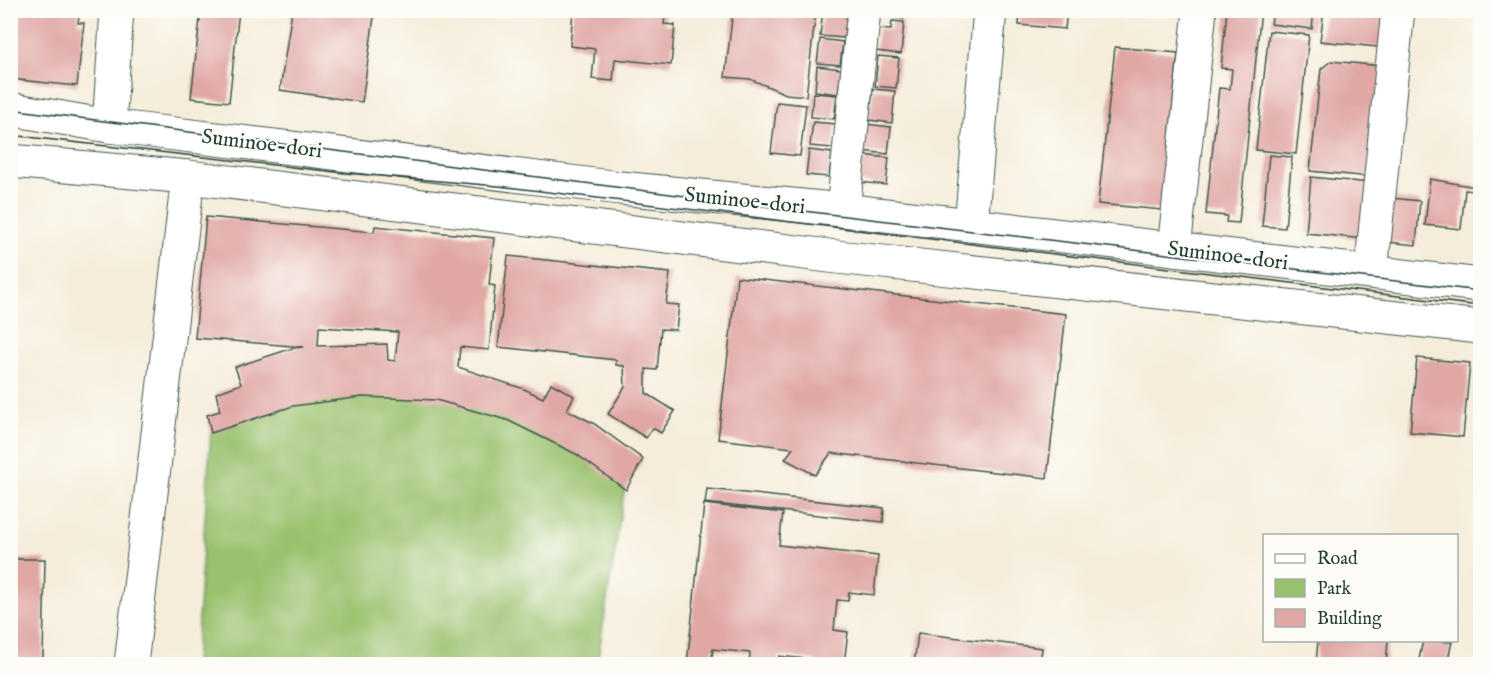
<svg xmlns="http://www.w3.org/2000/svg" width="1491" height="675" viewBox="0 0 1491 675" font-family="'IM FELL English',serif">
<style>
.green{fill:#99c16d;stroke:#5c7f50;stroke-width:1.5}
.building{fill:#e0a7a4;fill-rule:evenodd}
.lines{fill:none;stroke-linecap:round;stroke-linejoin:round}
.minor-casing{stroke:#3f574d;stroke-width:35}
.major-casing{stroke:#3f574d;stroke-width:35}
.minor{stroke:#fff;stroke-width:33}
.major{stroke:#fff;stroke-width:33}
.tram{stroke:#1f3d34;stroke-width:1.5}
.labels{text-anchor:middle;stroke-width:4.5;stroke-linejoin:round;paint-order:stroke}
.street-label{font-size:21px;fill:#1f3d34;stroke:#fdfcf7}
</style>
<rect width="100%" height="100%" fill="#fdfcf7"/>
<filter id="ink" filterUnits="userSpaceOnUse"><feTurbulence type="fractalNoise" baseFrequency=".0167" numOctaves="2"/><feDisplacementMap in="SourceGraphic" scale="12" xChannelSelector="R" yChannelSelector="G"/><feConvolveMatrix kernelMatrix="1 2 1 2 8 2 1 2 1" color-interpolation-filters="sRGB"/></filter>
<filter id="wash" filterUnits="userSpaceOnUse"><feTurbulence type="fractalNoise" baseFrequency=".008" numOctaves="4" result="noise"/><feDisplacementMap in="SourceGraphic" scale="24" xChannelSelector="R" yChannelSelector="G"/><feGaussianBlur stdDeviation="1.35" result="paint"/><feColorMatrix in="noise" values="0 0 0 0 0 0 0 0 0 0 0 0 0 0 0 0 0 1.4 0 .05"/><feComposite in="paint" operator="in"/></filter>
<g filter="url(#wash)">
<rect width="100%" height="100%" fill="#f5edda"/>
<!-- green -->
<polygon class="green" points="363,395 437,397 507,418 556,440 625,487 597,664 195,664 211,430 294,404"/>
<g id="blocks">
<!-- building -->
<g class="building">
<polygon points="10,10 80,10 78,23 84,23 77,86 10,79"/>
<polygon points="201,10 239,10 229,102 191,98"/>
<polygon points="292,10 375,10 362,102 280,90"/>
<polygon points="573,10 666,10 664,24 675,25 671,65 615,59 613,81 592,79 595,49 570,46"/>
<polygon points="733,10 816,10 806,96 786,94 750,79 725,77"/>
<polygon points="823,10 847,12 844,38 820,36"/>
<polygon points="882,10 905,10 904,19 882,16"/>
<polygon points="1020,10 1067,10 1065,29 1019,25"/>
<polygon points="1227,10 1261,10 1239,223 1226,222 1227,216 1206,214 1219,88 1230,89 1232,69 1221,68"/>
<polygon points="1273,10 1314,10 1312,29 1271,24"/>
<polygon points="1324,10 1388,10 1385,40 1377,47 1320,41"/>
<polygon points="892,21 904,22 901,54 876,51 878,29 891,30"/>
<polygon points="1269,31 1309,35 1296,154 1256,150"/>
<polygon points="820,39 843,42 840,65 817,63"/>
<polygon points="1115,47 1178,53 1162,210 1098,204"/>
<polygon points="878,56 899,58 896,88 875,86"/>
<polygon points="1331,61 1382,66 1370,177 1310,171 1321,69"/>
<polygon points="817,66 841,69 838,94 815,91"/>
<polygon points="873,89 895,91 892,123 869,120"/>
<polygon points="813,93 837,95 834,119 811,117"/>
<polygon points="777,102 806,105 800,156 771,153"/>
<polygon points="813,122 836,124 833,148 810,146"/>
<polygon points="865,124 891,127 888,154 862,151"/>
<polygon points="809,150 832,153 829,177 806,175"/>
<polygon points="862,155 889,158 886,185 859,182"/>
<polygon points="1269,155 1292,157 1285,228 1262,226"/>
<polygon points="1311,177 1370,183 1364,239 1306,233"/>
<polygon points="1430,179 1476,187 1475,191 1465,190 1461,229 1425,225"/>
<polygon points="1391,198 1420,201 1416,245 1387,242"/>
<path d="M206,217l168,15 1,-6 119,12 -5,47 6,1 -6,64 -29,-3 -2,20 66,22 19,9 8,-15 23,13 -7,14 26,13 50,36 -17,31 -50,-36 -69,-34 -71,-20 -74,-3 -69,9 -82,27 -4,-18 13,-4 -4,-18 25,-9 -6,-17 58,-19 11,-1 -109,-9zM319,327l79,5 -3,29 -7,-1 -1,-16 -69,2z"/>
<polygon points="508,256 670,273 666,304 679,305 676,330 661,329 657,370 646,369 646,393 675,411 661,433 653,428 646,438 608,414 625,387 624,366 616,365 616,360 498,347"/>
<polygon points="737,277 1066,314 1047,478 831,453 815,475 785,459 793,448 718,439"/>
<polygon points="1417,358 1470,363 1463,437 1410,432"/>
<polygon points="707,489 884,508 883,522 705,503"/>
<polygon points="704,504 783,513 779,545 878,556 874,595 849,592 848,601 837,600 834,630 848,632 844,664 815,664 816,660 779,656 778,664 749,664 750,653 713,649 711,664 687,664"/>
<polygon points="10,559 45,559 43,661 18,661 18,664 10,664"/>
<polygon points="918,633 1042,648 1040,664 914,664"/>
<polygon points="1318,640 1388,640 1386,664 1316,664"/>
<polygon points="1423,640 1452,642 1447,664 1418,664"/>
</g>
</g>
</g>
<g filter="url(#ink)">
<use href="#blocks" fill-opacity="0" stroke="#3f574d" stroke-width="1.5"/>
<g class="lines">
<defs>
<g id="minor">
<polyline points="109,126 117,10"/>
<polyline points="843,210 864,10"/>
<polyline points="971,225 990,10"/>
<polyline points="1174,249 1200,10"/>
<polyline points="1371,272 1398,10"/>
<polyline points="131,664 188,177"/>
</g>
<g id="major">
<polyline points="10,109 109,126 620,188 843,210 1480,285"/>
<polyline points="10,161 188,177 837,257 1480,327"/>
</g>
</defs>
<!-- minor casing -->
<use href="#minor" class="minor-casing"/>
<!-- major casing -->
<use href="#major" class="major-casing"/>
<!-- minor -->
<use href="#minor" class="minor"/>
<!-- major -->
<use href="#major" class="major"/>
<!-- tram -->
<g class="tram">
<polyline points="10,109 803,211 1480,291"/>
<polyline points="10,135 345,173 498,186 1480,306"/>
</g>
</g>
</g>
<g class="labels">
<!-- street labels -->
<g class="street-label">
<text transform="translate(262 143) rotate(7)" y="7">Suminoe-dori</text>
<text transform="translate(745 200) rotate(6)" y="7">Suminoe-dori</text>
<text transform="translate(1228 255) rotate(7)" y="7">Suminoe-dori</text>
</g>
</g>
<!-- margin -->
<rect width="1491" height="675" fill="none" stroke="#fdfcf7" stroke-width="36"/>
<!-- legend -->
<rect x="1263" y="534" width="195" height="108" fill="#fdfcf7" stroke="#a4b0a9" stroke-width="1.5"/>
<rect x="1275" y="554" width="30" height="9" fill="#ffffff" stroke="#a4b0a9" stroke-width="1.5"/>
<text x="1317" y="564" font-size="18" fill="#1f3d34">Road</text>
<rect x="1275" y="579" width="30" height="18" fill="#99c16d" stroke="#a4b0a9" stroke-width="1.5"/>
<text x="1317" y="594" font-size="18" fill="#1f3d34">Park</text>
<rect x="1275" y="609" width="30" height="18" fill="#e0a7a4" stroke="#a4b0a9" stroke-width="1.5"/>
<text x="1317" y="624" font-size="18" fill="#1f3d34">Building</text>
</svg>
